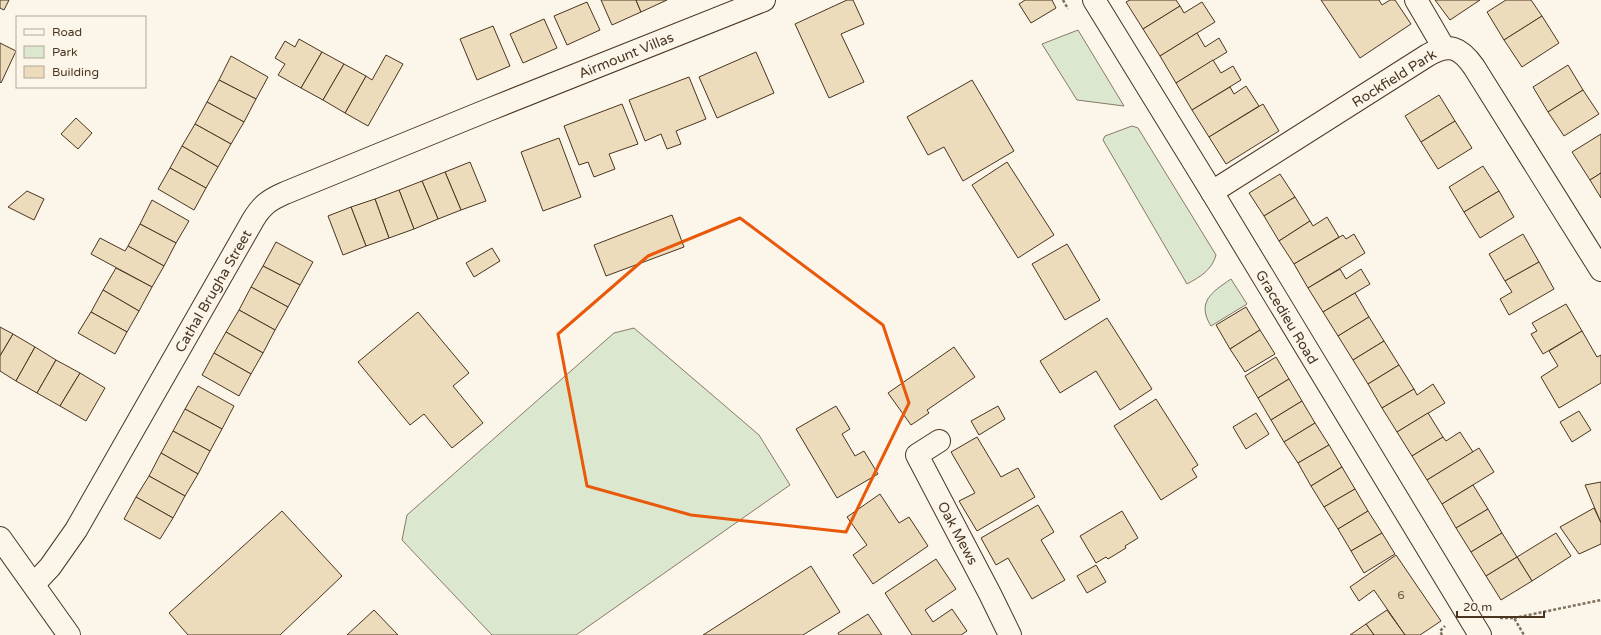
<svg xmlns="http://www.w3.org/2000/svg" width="1601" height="635" viewBox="0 0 1601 635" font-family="'Varela Round',sans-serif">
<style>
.green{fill:#dce7d0;stroke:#887966}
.building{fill:#ecdcbc;stroke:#4a3520}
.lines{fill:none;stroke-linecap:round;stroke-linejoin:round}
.minor-casing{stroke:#4a3520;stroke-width:24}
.path{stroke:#7f6f5c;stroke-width:2.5;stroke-dasharray:3 2;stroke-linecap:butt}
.minor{stroke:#fbf6e9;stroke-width:22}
.marked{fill:none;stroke:#e8590c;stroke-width:3;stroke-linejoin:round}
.labels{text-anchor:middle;stroke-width:3;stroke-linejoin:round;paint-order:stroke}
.number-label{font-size:12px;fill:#725f47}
.street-label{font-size:14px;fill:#4a3520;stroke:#fbf6e9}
</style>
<rect width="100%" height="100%" fill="#fbf6e9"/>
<!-- green -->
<g class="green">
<polygon points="1078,30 1124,106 1077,100 1042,44"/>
<path d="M1132,126l6,2 78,127c-4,15 -16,22 -29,29l-84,-144 2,-4z"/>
<path d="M1231,279l16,25 -36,22c-15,-24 1,-34 20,-47z"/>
<polygon points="634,328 759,435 790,485 576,635 492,635 402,540 407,515 614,333"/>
</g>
<!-- building -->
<g class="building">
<polygon points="0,0 9,0 4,10 0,8"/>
<polygon points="601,0 636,0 641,12 612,25"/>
<polygon points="636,0 667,0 641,12"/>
<polygon points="847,0 853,0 864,24 841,34 864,82 829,98 795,24"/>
<polygon points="1025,0 1052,0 1056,8 1031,23 1019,4"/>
<polygon points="1130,0 1176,0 1180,6 1143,29 1126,2"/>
<polygon points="1321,0 1379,0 1382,5 1390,0 1395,0 1411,24 1360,58"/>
<polygon points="1435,0 1480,0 1450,20"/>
<polygon points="1506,0 1531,0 1542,16 1504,40 1487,12"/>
<polygon points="587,2 600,30 567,45 554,16"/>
<polygon points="1202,2 1215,22 1160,56 1143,29 1180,6 1184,13"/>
<polygon points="1542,16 1559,43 1522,67 1504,40"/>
<polygon points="544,19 557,48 523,63 510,34"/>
<polygon points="493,26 510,66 477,80 460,39"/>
<polygon points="1197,33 1205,47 1219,38 1227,52 1176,83 1160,56"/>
<polygon points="299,39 322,52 301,88 278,75 285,64 275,58 285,41 295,47"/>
<polygon points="0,43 16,51 1,83 0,82"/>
<polygon points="322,52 344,64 323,100 301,88"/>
<polygon points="756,52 774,93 717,118 699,77"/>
<polygon points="386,55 403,64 368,126 345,113 366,76 372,80"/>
<polygon points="231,56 268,77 256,99 219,80"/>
<polygon points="1213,60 1221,73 1233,66 1241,80 1192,110 1176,83"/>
<polygon points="344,64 366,76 345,113 323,100"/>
<polygon points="1568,65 1583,90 1548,112 1533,87"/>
<polygon points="689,77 706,119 676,131 681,144 667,149 661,134 645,141 629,100"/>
<polygon points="219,80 256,99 244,122 207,102"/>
<polygon points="972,80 1014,151 963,181 944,147 928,155 907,117"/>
<polygon points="1246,86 1259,106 1209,137 1192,110 1230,87 1234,94"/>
<polygon points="1583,90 1599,114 1564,136 1548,112"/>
<polygon points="1439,95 1455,121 1421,142 1405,116"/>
<polygon points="207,102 244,122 231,144 195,124"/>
<polygon points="622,104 638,144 609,154 615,169 594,177 588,162 579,165 564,126"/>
<polygon points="1263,104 1279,131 1226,164 1209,137"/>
<polygon points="76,118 92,133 78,149 61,134"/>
<polygon points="1455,121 1472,148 1438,169 1421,142"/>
<polygon points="195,124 231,144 218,167 182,146"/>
<polygon points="1601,134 1601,173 1590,180 1572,152"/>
<polygon points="559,138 581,197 543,211 521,152"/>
<polygon points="182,146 218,167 206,188 170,168"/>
<polygon points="470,162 486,201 461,210 445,172"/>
<polygon points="1007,162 1054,235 1018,258 972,185"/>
<polygon points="1483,166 1499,191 1464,212 1449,187"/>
<polygon points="170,168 206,188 194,210 158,189"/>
<polygon points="445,172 461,210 438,219 422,181"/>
<polygon points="1601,173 1601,198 1590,180"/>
<polygon points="1280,174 1295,197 1264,216 1249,193"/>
<polygon points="422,181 438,219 414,229 399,190"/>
<polygon points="399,190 414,229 389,238 375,199"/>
<polygon points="27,191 44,199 34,220 8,207"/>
<polygon points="1499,191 1514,217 1480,238 1464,212"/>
<polygon points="1295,197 1310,221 1279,241 1264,216"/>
<polygon points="375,199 389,238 366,246 351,207"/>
<polygon points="152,200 189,221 176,243 140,224"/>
<polygon points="351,207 366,246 343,255 328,216"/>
<polygon points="672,215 684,247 606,276 594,245"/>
<polygon points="1327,217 1339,237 1294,264 1279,241 1310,221 1313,226"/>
<polygon points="140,224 176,243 164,266 128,246"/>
<polygon points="1354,234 1365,253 1308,288 1294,264 1343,235 1346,239"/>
<polygon points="1523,234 1539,262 1505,281 1489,254"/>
<polygon points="100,238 125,251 128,246 164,266 152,287 91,254"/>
<polygon points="276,242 313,262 300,285 263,266"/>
<polygon points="1067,244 1100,300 1065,320 1032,264"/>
<polygon points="492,248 500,261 474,277 466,263"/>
<polygon points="1539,262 1554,289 1509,315 1500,299 1512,292 1505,281"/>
<polygon points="263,266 300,285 288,307 251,287"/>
<polygon points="116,268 152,287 139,311 103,290"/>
<polygon points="1340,269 1346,279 1361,269 1370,284 1323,312 1308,288"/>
<polygon points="251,287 288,307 275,330 239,310"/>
<polygon points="103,290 139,311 127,332 91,312"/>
<polygon points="1355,293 1369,317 1338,336 1323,312"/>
<polygon points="1566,304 1582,331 1543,354 1531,334 1537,331 1532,323"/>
<polygon points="1246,307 1260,330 1230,349 1216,325"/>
<polygon points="239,310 275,330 263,353 226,332"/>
<polygon points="91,312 127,332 115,354 78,333"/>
<polygon points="418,312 469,373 453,386 483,423 452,448 424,414 410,425 358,362"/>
<polygon points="1369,317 1384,341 1353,360 1338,336"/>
<polygon points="1107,318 1152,389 1120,410 1096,371 1060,393 1040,361"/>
<polygon points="0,327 13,334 0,356"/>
<polygon points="1260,330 1275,354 1245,372 1230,349"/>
<polygon points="1582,331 1597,357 1601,355 1601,383 1559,408 1541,377 1558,366 1549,351"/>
<polygon points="226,332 263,353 251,374 214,353"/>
<polygon points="13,334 35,347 16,381 0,371 0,356"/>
<polygon points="1384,341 1399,365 1368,384 1353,360"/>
<polygon points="35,347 56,360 37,393 16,381"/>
<polygon points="954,347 975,377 927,410 929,413 911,425 888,393"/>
<polygon points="214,353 251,374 239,396 202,375"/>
<polygon points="1276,357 1289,379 1258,398 1245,376"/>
<polygon points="56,360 80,373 60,406 37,393"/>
<polygon points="1399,365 1414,389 1382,408 1368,384"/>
<polygon points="80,373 105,388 86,421 60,406"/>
<polygon points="1289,379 1302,401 1271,420 1258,398"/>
<polygon points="1433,384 1445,403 1397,432 1382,408 1414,389 1417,395"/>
<polygon points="198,386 234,406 222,429 185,409"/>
<polygon points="1156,399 1198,465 1192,469 1197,477 1161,500 1114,426"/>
<polygon points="1302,401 1315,423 1284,442 1271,420"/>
<polygon points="836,406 850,429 842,434 855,456 864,451 878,474 837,498 796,429"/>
<polygon points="998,406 1005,419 979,435 971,421"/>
<polygon points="185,409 222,429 210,451 173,431"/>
<polygon points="1579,411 1591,430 1572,442 1560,422"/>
<polygon points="1256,413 1269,434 1246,449 1233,427"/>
<polygon points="1428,413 1443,437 1412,456 1397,432"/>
<polygon points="1315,423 1329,445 1298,463 1284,442"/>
<polygon points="173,431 210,451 198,474 161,453"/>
<polygon points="1460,432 1473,452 1427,480 1412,456 1443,437 1446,441"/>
<polygon points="977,437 1001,477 1018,468 1035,497 977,531 959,501 975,493 951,452"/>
<polygon points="1329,445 1342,467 1311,486 1298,463"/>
<polygon points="1479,448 1494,472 1442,504 1427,480"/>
<polygon points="161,453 198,474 185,496 149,476"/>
<polygon points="1342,467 1355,489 1324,507 1311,486"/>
<polygon points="149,476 185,496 173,518 136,497"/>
<polygon points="1601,482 1601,523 1585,485"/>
<polygon points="1473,485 1488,509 1456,528 1442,504"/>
<polygon points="1355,489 1368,511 1338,529 1324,507"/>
<polygon points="880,494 899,523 909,517 928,546 873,584 853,555 867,545 847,517"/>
<polygon points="136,497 173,518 160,539 124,519"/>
<polygon points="1038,505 1054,532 1041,540 1065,580 1032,599 1008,558 996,565 981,538"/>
<polygon points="1594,508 1601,523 1601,544 1579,554 1560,527"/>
<polygon points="1488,509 1502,533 1471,552 1456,528"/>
<polygon points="282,511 342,576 280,635 188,635 169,613"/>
<polygon points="1122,511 1138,538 1125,546 1126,548 1108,559 1106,557 1096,563 1080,536"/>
<polygon points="1368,511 1382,533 1351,551 1338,529"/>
<polygon points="1382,533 1395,554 1364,573 1351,551"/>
<polygon points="1502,533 1517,557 1486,576 1471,552"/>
<polygon points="1556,533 1571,556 1532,581 1517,557"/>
<polygon points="1396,555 1441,621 1420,635 1405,635 1374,590 1359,601 1350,587"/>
<polygon points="1517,557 1532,581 1501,600 1486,576"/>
<polygon points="936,559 956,589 925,610 933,622 952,609 967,631 961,635 912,635 885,593"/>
<polygon points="1096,565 1106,582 1087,593 1077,576"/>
<polygon points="811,566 840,612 803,635 703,635"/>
<polygon points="374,610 398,635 347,635"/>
<polygon points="1387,610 1405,635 1374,635 1366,624"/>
<polygon points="868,614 882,635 839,635 838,633"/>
<polygon points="1366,624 1374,635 1350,635"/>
</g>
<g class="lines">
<defs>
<g id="minor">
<polyline points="1094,0 1212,192 1480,635"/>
<polyline points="1416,0 1444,48"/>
<path d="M1212,192l216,-137c22,-12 32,-8 46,12l127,203"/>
<polyline points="939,441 917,455 990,594 1010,635"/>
<polyline points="0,538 69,635"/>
<path d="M34,584l16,-17 26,-37 177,-310c9,-15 16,-20 32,-27l203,-83 276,-110"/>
</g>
</defs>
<!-- minor casing -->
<use href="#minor" class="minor-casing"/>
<!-- path -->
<g class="path">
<polyline points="1063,0 1068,9"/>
<polyline points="1500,618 1514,618 1524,635"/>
<polyline points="1514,618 1601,600"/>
<polyline points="1442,635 1440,631 1445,626"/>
</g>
<!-- minor -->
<use href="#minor" class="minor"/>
</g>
<!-- marked area -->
<path class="marked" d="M740,218l143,107 26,78 -63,129 -155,-17 -104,-29 -29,-152 90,-78z"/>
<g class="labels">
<!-- number labels -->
<g class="number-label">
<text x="1401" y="599">6</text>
</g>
<!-- street labels -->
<g class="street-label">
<text transform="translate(626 55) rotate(-22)" y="5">Airmount Villas</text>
<text transform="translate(1394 78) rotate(-32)" y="5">Rockfield Park</text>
<text transform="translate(213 291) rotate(-60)" y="5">Cathal Brugha Street</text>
<text transform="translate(1287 317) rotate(59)" y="5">Gracedieu Road</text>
<text transform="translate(958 533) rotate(62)" y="5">Oak Mews</text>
</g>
</g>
<!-- legend -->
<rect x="16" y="16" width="130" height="72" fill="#fbf6e9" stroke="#b4a999"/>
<rect x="24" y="29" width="20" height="6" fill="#fbf6e9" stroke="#b4a999"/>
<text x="52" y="36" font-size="12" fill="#4a3520">Road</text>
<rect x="24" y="46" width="20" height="12" fill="#dce7d0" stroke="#b4a999"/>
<text x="52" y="56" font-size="12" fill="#4a3520">Park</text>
<rect x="24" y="66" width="20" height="12" fill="#ecdcbc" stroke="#b4a999"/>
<text x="52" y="76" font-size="12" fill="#4a3520">Building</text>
<!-- scale -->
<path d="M1457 611v6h87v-6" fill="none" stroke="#4a3520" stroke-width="2"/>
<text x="1463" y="611" font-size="12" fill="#4a3520" stroke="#fbf6e9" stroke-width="3" paint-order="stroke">20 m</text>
</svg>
